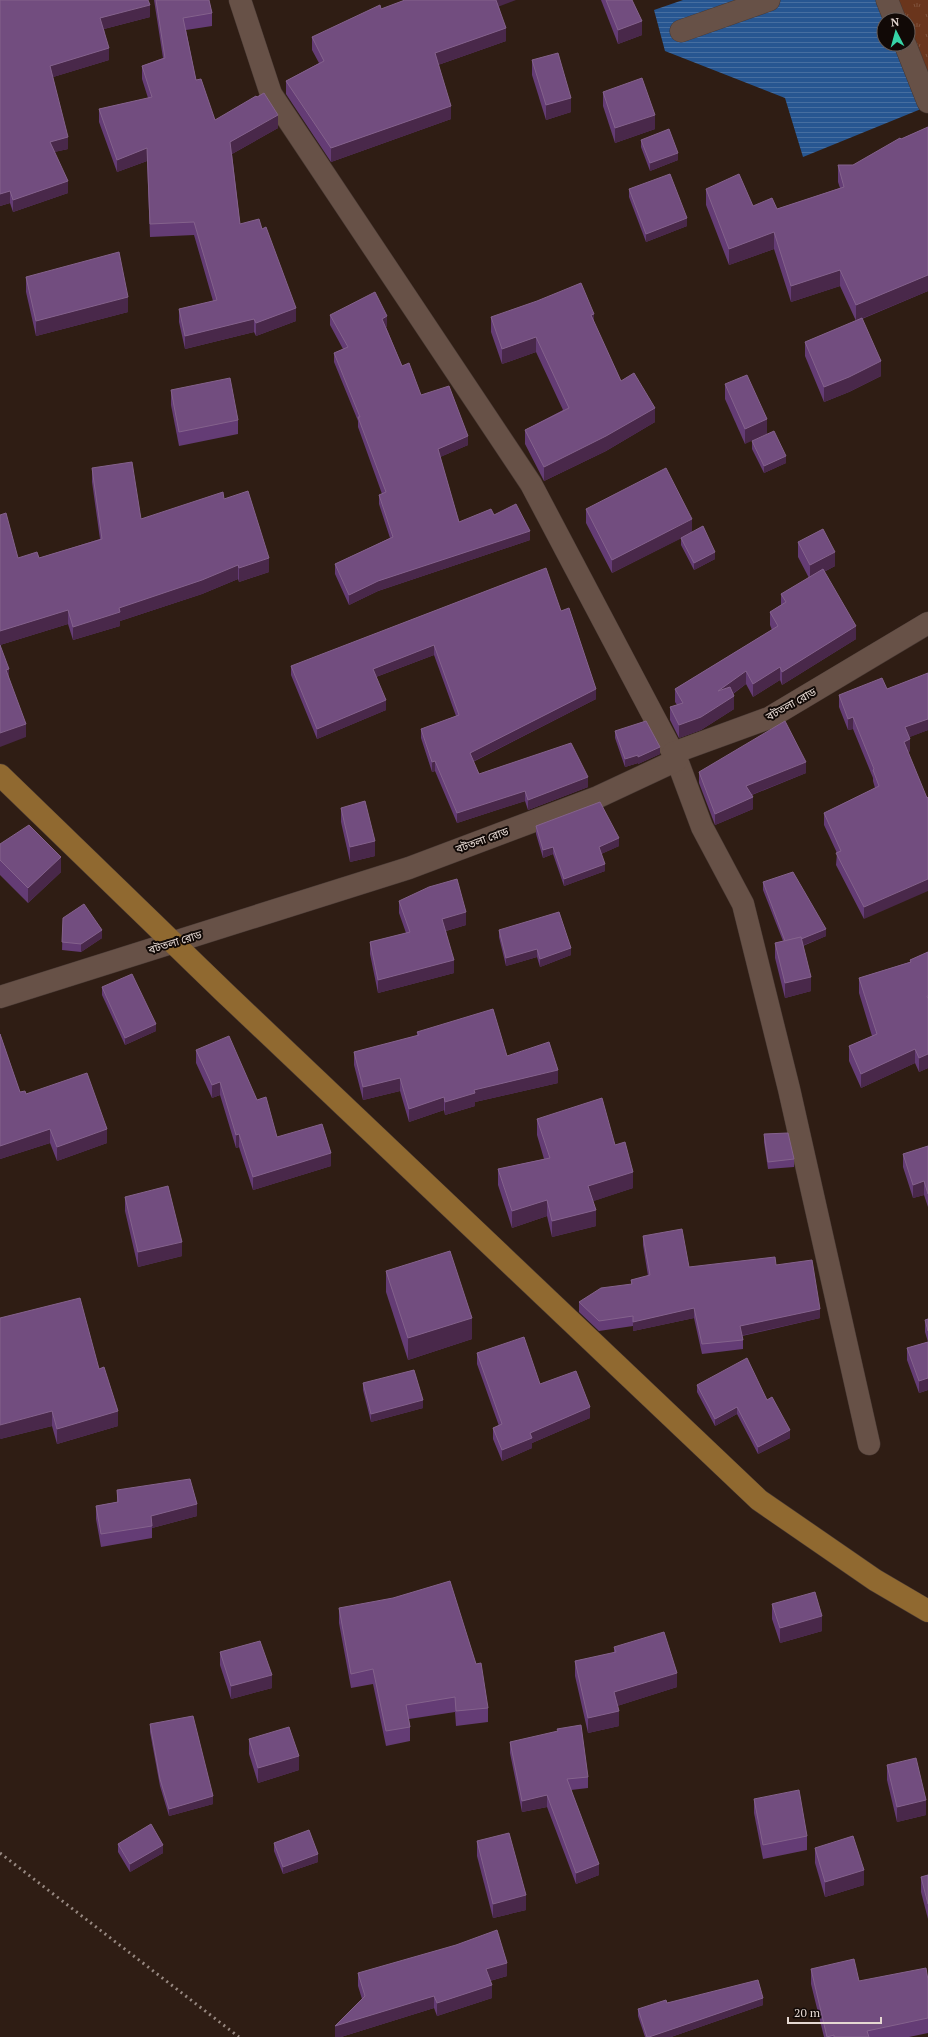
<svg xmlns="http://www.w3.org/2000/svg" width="928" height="2037" viewBox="0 0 928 2037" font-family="'PT Serif','Noto Sans Bengali',serif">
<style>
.park{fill:url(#park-tufts)}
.water{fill:url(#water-rules)}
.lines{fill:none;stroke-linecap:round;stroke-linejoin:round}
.minor-casing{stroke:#483934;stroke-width:23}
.major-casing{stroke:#483934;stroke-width:23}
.minor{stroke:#675147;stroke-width:22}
.major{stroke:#906930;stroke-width:22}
.rail{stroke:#978881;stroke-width:3;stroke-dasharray:2 4;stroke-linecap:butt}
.wall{fill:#643c75}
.shaded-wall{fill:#49284a}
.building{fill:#724d7f;stroke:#84628c}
.labels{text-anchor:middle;stroke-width:4;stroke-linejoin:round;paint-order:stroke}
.street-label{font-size:11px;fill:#e5d8d2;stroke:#110906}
</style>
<defs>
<pattern id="park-tufts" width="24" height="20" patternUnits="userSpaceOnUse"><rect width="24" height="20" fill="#6a351c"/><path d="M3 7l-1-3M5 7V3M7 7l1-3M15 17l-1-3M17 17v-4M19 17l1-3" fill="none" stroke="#7f523c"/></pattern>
<pattern id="water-rules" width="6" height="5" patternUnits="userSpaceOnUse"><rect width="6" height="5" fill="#275691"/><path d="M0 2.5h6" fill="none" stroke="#466ea0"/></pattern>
</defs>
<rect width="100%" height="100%" fill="#2f1d14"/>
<!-- park -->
<polygon class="park" points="878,0 928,0 928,112 908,44 908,20 887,20"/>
<!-- water -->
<polygon class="water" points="683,0 879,0 884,20 884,44 896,44 921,109 803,157 785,98 665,51 654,10"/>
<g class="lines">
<defs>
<g id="minor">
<polyline points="240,0 271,94 531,484 673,753"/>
<polyline points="887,0 895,20"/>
<polyline points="681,31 769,0"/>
<polyline points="905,44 928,102"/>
<polyline points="677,760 702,827 743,904 789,1089 869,1444"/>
<polyline points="0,997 409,868 598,797 677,760 673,753 769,718 928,623"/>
</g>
<polyline id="major" points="0,775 223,991 759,1500 875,1580 928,1611"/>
</defs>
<!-- minor casing -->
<use href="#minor" class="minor-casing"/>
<!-- major casing -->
<use href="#major" class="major-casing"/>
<!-- minor -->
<use href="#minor" class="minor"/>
<!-- major -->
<use href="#major" class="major"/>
<!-- rail -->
<polyline class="rail" points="0,1853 239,2037"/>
</g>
<!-- wall -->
<g class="wall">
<polygon points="0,0 150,17 104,29 109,60 53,77 68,149 54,152 68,193 13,212 10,203 0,206"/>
<polygon points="154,0 209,0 212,13 212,26 186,30 196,80 215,120 278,128 232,154 240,224 262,229 296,321 256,336 254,332 185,349 179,322 179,309 213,301 194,235 150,237 147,161 117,172 99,122 99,109 148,98 142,79 142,66 163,58"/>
<polygon points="601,0 632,0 642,35 618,44"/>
<polygon points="499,7 506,41 438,65 451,119 331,162 286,94 286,81 319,63 312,50 312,37 381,9"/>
<polygon points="532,60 571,112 546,120 532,75"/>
<polygon points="603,92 655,129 615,143 603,106"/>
<polygon points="928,127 928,291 862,319 881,376 849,392 824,402 805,356 805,342 856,321 840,286 791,302 774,249 729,265 706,205 706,189 753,206 777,209 840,188 838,182 838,165 853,165 901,139"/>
<polygon points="641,140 678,160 650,171 641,147"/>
<polygon points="629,189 687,226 646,242 629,197"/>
<polygon points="26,277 128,312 36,336 26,292"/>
<polygon points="330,315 387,326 386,327 402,366 421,395 468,445 440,457 459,522 494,515 530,540 378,591 349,605 335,574 335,564 390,538 379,504 379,495 382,494 358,427 358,421 334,362 334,353 343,349 330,325"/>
<polygon points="491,317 594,323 621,381 655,422 606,451 544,481 525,444 525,430 563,410 536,352 502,364 491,332"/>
<polygon points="725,384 767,419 745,444 725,399"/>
<polygon points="171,390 238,420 238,434 179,446 171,405"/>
<polygon points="752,441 786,463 764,473 752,449"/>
<polygon points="92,468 141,519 224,499 269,572 239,582 238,579 202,594 120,621 120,626 73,640 68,624 0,645 18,558 39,558 100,539 92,482"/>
<polygon points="586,509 692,532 715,559 694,570 681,545 681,538 612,573 586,523"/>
<polygon points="798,542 835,566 824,572 856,639 782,685 780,680 753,697 746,684 733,694 734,709 701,730 679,738 670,720 670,707 677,705 675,702 675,689 772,630 770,625 770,612 781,605 781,594 809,578 798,557"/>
<polygon points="561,611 596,699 473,762 479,774 588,787 528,810 525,801 457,823 435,771 432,772 421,738 421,729 456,716 434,655 376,677 386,710 317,739 291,675 291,666"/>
<polygon points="928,673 928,730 909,737 910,751 908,752 864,919 836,865 837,853 824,825 824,813 875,788 873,781 873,778 853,729 848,730 839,707 839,695 887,689"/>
<polygon points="615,731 660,754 638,764 638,763 625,767 615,738"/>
<polygon points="699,772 806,773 752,795 753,809 715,825 699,783"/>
<polygon points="341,808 375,856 350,862 341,822"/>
<polygon points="536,826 619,846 601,854 605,871 564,886 553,854 543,858 536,834"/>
<polygon points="0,844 61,872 28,903 0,875"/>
<polygon points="763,882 826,936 803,946 811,991 785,998 775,958 775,943 783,941 763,890"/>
<polygon points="399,901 466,925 446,931 454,973 378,993 370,954 370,942 406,933 399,913"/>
<polygon points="63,918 102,938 81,952 62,950"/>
<polygon points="499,930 571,955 540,967 537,957 506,966 499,937"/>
<polygon points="928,952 928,1068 919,1072 915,1063 861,1088 849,1061 849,1046 872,1036 859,993 859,978 910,962 910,960"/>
<polygon points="102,987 156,1031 125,1045 102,995"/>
<polygon points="417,1032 507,1056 558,1083 475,1102 475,1106 445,1115 444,1110 409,1122 400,1091 363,1100 354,1065 354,1052 417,1036"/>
<polygon points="0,1034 20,1092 26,1094 107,1143 57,1161 50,1143 0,1159"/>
<polygon points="196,1050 257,1100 277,1137 331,1166 253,1190 239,1147 236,1148 220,1095 212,1098 196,1063"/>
<polygon points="537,1119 615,1145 633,1188 593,1201 596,1226 552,1237 547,1216 512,1228 498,1185 498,1169 544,1159 537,1135"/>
<polygon points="764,1134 794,1159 794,1167 768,1169 764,1142"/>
<polygon points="928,1146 928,1207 924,1195 913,1198 903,1167 903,1154"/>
<polygon points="125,1197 182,1256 138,1267 125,1211"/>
<polygon points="643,1236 689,1267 776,1265 820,1318 742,1336 743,1340 743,1349 702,1354 694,1318 633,1331 633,1326 599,1331 579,1312 579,1302 631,1285 631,1280 648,1276 643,1245"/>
<polygon points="386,1271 472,1339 408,1360 386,1292"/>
<polygon points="928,1319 928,1390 919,1393 907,1360 907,1348 928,1342 925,1332 925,1320"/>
<polygon points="477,1353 540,1384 590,1418 532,1443 532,1448 502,1461 493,1439 493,1428 499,1426 477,1364"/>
<polygon points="99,1369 118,1426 57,1444 52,1426 0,1439"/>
<polygon points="363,1383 423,1408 371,1422 363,1390"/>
<polygon points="697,1385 767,1400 790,1438 758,1454 737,1414 715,1426 697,1392"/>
<polygon points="117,1490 197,1516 152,1528 152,1538 101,1547 96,1519 96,1506 117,1502"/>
<polygon points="772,1604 822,1631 780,1643 772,1619"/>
<polygon points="339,1608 488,1708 488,1722 456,1726 455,1712 409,1719 410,1727 410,1741 386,1746 373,1684 351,1688 339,1623"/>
<polygon points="614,1647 677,1687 617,1706 619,1726 588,1733 575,1676 575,1661 614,1653"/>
<polygon points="220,1652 272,1688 231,1699 220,1665"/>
<polygon points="150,1724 213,1804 169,1816 160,1786 150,1732"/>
<polygon points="249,1739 299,1770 258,1783 249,1754"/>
<polygon points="510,1742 588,1777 588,1788 571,1790 599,1875 576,1884 547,1807 522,1812 510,1753"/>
<polygon points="887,1765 926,1815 897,1822 887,1780"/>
<polygon points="754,1799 807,1836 807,1850 763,1859 754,1813"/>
<polygon points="477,1841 526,1910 493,1918 477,1856"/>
<polygon points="274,1843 318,1862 283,1874 274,1851"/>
<polygon points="118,1844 163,1853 130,1872 118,1852"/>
<polygon points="815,1848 864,1885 825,1897 815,1863"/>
<polygon points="928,1875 928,1919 921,1892 921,1877"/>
<polygon points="811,1969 859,1981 928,1980 928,2033 909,2037 824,2037 811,1984"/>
<polygon points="358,1973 507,1976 490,1981 492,1998 437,2016 434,2008 341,2037 335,2037 362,1999 358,1986"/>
<polygon points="667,2003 763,2005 671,2037 645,2037 638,2016 638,2009"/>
</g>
<!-- shaded-wall -->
<g class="shaded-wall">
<polygon points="495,0 516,0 495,8"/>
<polygon points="150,5 150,17 100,30 100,18"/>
<polygon points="642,21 642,35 618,44 618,30"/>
<polygon points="506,28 506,41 435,66 435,53"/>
<polygon points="109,48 109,60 50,78 50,66"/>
<polygon points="571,98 571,112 546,120 546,105"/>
<polygon points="451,106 451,119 331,162 331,148"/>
<polygon points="278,115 278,128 230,155 230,142"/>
<polygon points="655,115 655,129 615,143 615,128"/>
<polygon points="68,137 68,149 50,153 50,142"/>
<polygon points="147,148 147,161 117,172 117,160"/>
<polygon points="678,153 678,160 650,171 650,163"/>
<polygon points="68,181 68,193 13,212 13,200"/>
<polygon points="10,191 10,203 0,206 0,194"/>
<polygon points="687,218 687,226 646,242 646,234"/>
<polygon points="774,232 774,249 729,265 729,249"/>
<polygon points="840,270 840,286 791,302 791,286"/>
<polygon points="928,275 928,291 856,321 856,305"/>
<polygon points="128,297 128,312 36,336 36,321"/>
<polygon points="296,308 296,321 256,336 256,323"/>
<polygon points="594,314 594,328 591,315"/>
<polygon points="387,316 387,326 382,329 382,319"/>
<polygon points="254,319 254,332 185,349 185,336"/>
<polygon points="536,337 536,352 502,364 502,349"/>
<polygon points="881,361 881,376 849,392 824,402 824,387"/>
<polygon points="655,408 655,422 606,451 544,481 544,467"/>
<polygon points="767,419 767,434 745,444 745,429"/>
<polygon points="468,436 468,445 438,458 438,449"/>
<polygon points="786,456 786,463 764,473 764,466"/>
<polygon points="692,519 692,533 612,573 612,560"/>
<polygon points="530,531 530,540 378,591 349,605 349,595 378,581"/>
<polygon points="715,552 715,559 694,570 694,563"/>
<polygon points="835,552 835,566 810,579 810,565"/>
<polygon points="269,558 269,572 239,582 239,568"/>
<polygon points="238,565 238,579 202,594 120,621 120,626 73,640 73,627 119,608"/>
<polygon points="68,610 68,624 0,645 0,631"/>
<polygon points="856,626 856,639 782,685 782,672"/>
<polygon points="434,645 434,655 373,678 373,669"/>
<polygon points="780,667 780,680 753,697 753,684"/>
<polygon points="9,669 9,683 6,670"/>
<polygon points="746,671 746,684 718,704 718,691"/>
<polygon points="596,689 596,699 470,763 470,753"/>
<polygon points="734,696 734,709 701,730 679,738 679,725"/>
<polygon points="386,700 386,710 317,739 317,729"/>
<polygon points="853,717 853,729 848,730 848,719"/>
<polygon points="928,719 928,730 905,739 905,727"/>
<polygon points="26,724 26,737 0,747 0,733"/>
<polygon points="910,739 910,751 904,753 904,742"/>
<polygon points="660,747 660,754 638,764 638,757"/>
<polygon points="638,755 638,763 625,767 625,759"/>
<polygon points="435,761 435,771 432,772 432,762"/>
<polygon points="806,762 806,773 746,797 746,786"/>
<polygon points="588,777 588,787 528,810 528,800"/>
<polygon points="525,791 525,801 457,823 457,813"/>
<polygon points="753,797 753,809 715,825 715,814"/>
<polygon points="619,838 619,846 599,855 599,847"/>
<polygon points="375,841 375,856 350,862 350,847"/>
<polygon points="553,847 553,854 543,858 543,850"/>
<polygon points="61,857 61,872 28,903 28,888"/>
<polygon points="605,864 605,871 564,886 564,879"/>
<polygon points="928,879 928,891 864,919 864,907"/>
<polygon points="466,912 466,925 442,932 442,919"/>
<polygon points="826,929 826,936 787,952 787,945"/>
<polygon points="102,930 102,938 81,952 81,944"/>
<polygon points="571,948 571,955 540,967 540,959"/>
<polygon points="537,949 537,957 506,966 506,958"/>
<polygon points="454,960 454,973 378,993 378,980"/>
<polygon points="811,977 811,991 785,998 785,983"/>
<polygon points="156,1024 156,1031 125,1045 125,1038"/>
<polygon points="915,1049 915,1063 861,1088 861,1074"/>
<polygon points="928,1054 928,1068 919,1072 919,1058"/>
<polygon points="558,1070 558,1083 475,1102 475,1106 445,1115 445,1102 474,1090"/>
<polygon points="400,1078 400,1091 363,1100 363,1087"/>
<polygon points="220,1082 220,1095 212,1098 212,1085"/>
<polygon points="444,1097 444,1110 409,1122 409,1109"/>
<polygon points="50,1129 50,1143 0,1159 0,1146"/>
<polygon points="107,1129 107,1143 57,1161 57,1147"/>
<polygon points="239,1134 239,1147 236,1148 236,1135"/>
<polygon points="331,1153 331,1166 253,1190 253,1177"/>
<polygon points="633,1172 633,1188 588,1203 588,1186"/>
<polygon points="924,1181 924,1195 913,1198 913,1185"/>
<polygon points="547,1200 547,1216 512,1228 512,1211"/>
<polygon points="596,1210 596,1226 552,1237 552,1221"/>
<polygon points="182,1242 182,1256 138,1267 138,1252"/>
<polygon points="694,1308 694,1318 633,1331 633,1322"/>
<polygon points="820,1309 820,1318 740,1336 740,1326"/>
<polygon points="472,1318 472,1339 408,1360 408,1338"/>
<polygon points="928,1378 928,1390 919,1393 919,1381"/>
<polygon points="423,1400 423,1408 371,1422 371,1414"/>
<polygon points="590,1407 590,1418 532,1443 532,1448 502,1461 502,1450 530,1433"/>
<polygon points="737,1407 737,1414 715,1426 715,1419"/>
<polygon points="52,1411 52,1426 0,1439 0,1425"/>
<polygon points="118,1411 118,1426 57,1444 57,1429"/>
<polygon points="790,1430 790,1438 758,1454 758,1447"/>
<polygon points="197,1504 197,1516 152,1528 151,1516"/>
<polygon points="822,1616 822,1631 780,1643 780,1628"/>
<polygon points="677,1673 677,1687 614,1707 614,1692"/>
<polygon points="272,1675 272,1688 231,1699 231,1686"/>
<polygon points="619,1711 619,1726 588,1733 588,1718"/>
<polygon points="299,1756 299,1770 258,1783 258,1768"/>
<polygon points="547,1795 547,1807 522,1812 522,1801"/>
<polygon points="213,1796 213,1804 169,1816 169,1809"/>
<polygon points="926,1800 926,1815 897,1822 897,1807"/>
<polygon points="163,1845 163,1853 130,1872 130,1864"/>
<polygon points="318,1854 318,1862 283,1874 283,1867"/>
<polygon points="599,1864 599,1875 576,1884 576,1873"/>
<polygon points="864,1870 864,1885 825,1897 825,1882"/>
<polygon points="526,1895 526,1910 493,1918 493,1904"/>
<polygon points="507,1963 507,1976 486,1982 486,1969"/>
<polygon points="492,1985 492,1998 437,2016 437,2003"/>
<polygon points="434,1996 434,2008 341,2037 335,2037 335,2026"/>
<polygon points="763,1998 763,2005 671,2037 649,2037"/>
</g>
<!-- building -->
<g class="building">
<polygon points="0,0 148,0 150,5 100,18 109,48 50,66 68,137 50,142 68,181 13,200 10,191 0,194"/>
<polygon points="156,0 209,0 212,13 183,18 196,80 201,79 215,120 256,96 257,97 264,93 278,115 230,142 240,224 259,219 262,229 266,227 296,308 256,323 254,319 185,336 179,309 217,300 194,222 150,224 147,148 117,160 99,109 152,97 142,66 165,58"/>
<polygon points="405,0 496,0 506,28 435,53 451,106 331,148 286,81 324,61 312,37 380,5 381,9"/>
<polygon points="606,0 632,0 642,21 618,30"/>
<polygon points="558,53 571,98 546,105 532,60"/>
<polygon points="642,78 655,115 615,128 603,92"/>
<polygon points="928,127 928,275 856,305 840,270 791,286 774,232 729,249 706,189 739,174 753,206 772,198 777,209 844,187 838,165 853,165 900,138 901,139"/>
<polygon points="669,129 678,153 650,163 641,140"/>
<polygon points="670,174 687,218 646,234 629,189"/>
<polygon points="119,252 128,297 36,321 26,277"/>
<polygon points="581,283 594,314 591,315 621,381 634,373 655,408 606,436 544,467 525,430 569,408 536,337 502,349 491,317 537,301"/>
<polygon points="375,292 387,316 382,319 402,366 409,363 421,395 449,386 468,436 438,449 459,522 491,509 494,515 516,504 530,531 378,581 349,595 335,564 393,537 379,495 386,492 358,417 360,417 334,353 348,347 330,315"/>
<polygon points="862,318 881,361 849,377 824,387 805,342"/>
<polygon points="747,375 767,419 745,429 725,384"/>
<polygon points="230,378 238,420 179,432 171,390"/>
<polygon points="774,431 786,456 764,466 752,441"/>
<polygon points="132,462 141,519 223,492 224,499 248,491 269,558 239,568 238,565 202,580 119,608 120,612 73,627 68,610 0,631 0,515 6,513 18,558 37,552 39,558 102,539 92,468"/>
<polygon points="666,468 692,519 612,560 586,509"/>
<polygon points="703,526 715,552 694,563 681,538"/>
<polygon points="823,529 835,552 810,565 798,542"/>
<polygon points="546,568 561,611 569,608 596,689 470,753 479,774 571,743 588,777 528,800 525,791 457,813 435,761 432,762 421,729 459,715 434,645 373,669 386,700 317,729 291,666"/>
<polygon points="823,569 856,626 782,672 780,667 753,684 746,671 718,691 730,687 734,696 701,717 679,725 670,707 683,703 675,689 778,626 770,612 786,602 781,594"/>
<polygon points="0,645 9,669 6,670 26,724 0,733"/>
<polygon points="928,673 928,719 905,727 910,739 904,742 927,798 928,797 928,879 864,907 836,853 841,851 824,813 879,786 873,770 874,769 853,717 848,719 839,695 882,678 887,689"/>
<polygon points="646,721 660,747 638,757 638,755 625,759 615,731"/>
<polygon points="785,721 806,762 746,786 753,797 715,814 699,772"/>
<polygon points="365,801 375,841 350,847 341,808"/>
<polygon points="600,802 619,838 599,847 605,864 564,879 553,847 543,850 536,826"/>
<polygon points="29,825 61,857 28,888 0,860 0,844"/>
<polygon points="793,872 826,929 801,939 801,937 785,941 763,882"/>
<polygon points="457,879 466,912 442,919 454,960 378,980 370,942 410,932 399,901 429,887"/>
<polygon points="84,904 102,930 81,944 62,942 63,918"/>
<polygon points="559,912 571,948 540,959 537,949 506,958 499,930"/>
<polygon points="801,937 811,977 785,983 775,943"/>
<polygon points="928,952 928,996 927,996 928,999 928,1054 919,1058 915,1049 861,1074 849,1046 877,1034 859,978 911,962 910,960"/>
<polygon points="132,974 156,1024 125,1038 102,987"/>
<polygon points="493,1009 507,1056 549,1042 558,1070 474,1090 475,1093 445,1102 444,1097 409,1109 400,1078 363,1087 354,1052 419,1035 417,1032"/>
<polygon points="0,1034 20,1092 25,1091 26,1094 87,1073 107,1129 57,1147 50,1129 0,1146"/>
<polygon points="229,1036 257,1100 266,1097 277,1137 322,1124 331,1153 253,1177 239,1134 236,1135 220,1082 212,1085 196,1050"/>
<polygon points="602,1098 615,1145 625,1142 633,1172 588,1186 596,1210 552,1221 547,1200 512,1211 498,1169 550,1158 537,1119"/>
<polygon points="788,1133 794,1159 768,1162 764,1134"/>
<polygon points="928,1146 928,1194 924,1181 913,1185 903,1154"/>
<polygon points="168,1186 182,1242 138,1252 125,1197"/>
<polygon points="682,1229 689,1267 775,1257 776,1265 812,1260 820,1309 740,1326 743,1340 702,1344 694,1308 633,1322 633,1316 599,1321 579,1302 601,1288 632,1284 631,1280 650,1275 643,1236"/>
<polygon points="450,1251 472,1318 408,1338 386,1271"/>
<polygon points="80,1298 99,1369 104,1367 118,1411 57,1429 52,1411 0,1425 0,1318"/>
<polygon points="928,1319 928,1331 925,1320"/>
<polygon points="524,1337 540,1384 576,1371 590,1407 530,1433 532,1438 502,1450 493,1428 502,1424 477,1353"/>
<polygon points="928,1342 928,1378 919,1381 907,1348"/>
<polygon points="747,1358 767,1400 772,1397 790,1430 758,1447 737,1407 715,1419 697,1385"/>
<polygon points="414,1370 423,1400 371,1414 363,1383"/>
<polygon points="190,1479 197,1504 151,1516 152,1526 101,1534 96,1506 118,1502 117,1490"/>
<polygon points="450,1581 476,1664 481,1663 488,1708 456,1711 455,1697 406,1705 410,1727 386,1731 373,1669 351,1674 339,1608 393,1598"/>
<polygon points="815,1592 822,1616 780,1628 772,1604"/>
<polygon points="664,1632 677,1673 614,1692 619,1711 588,1718 575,1661 616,1652 614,1647"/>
<polygon points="260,1641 272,1675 231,1686 220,1652"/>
<polygon points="193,1716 213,1796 169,1809 160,1779 150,1724"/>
<polygon points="581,1725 588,1777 567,1779 599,1864 576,1873 547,1795 522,1801 510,1742 558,1731 557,1729"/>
<polygon points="289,1727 299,1756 258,1768 249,1739"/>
<polygon points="916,1758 926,1800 897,1807 887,1765"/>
<polygon points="799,1790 807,1836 763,1845 754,1799"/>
<polygon points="151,1824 163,1845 130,1864 118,1844"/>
<polygon points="309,1830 318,1854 283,1867 274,1843"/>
<polygon points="509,1833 526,1895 493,1904 477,1841"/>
<polygon points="853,1836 864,1870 825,1882 815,1848"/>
<polygon points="928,1875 928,1904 921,1877"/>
<polygon points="497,1930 507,1963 486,1969 492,1985 437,2003 434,1996 335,2026 365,1996 358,1973 456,1945"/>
<polygon points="854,1959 859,1981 926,1968 928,1980 928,2018 867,2031 869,2037 834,2037 834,2035 827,2037 811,1969"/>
<polygon points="758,1980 763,1998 649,2037 647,2037 638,2009 666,2000 667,2003"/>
</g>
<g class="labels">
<!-- street labels -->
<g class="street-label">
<text transform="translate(791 704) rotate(-29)" y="4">বটতলা রোড</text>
<text transform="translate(482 840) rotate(-20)" y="4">বটতলা রোড</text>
<text transform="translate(175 942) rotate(-17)" y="4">বটতলা রোড</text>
</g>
</g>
<!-- north arrow -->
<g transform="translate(896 32) rotate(354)"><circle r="19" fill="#110906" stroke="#665c58"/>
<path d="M0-3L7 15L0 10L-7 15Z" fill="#36d4a7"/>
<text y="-6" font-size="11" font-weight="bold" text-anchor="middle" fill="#e5d8d2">N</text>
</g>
<!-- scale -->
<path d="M788 2017v6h93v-6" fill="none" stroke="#e5d8d2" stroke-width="2"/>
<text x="794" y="2017" font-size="12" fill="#e5d8d2" stroke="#110906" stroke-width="3" paint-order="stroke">20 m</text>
</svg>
